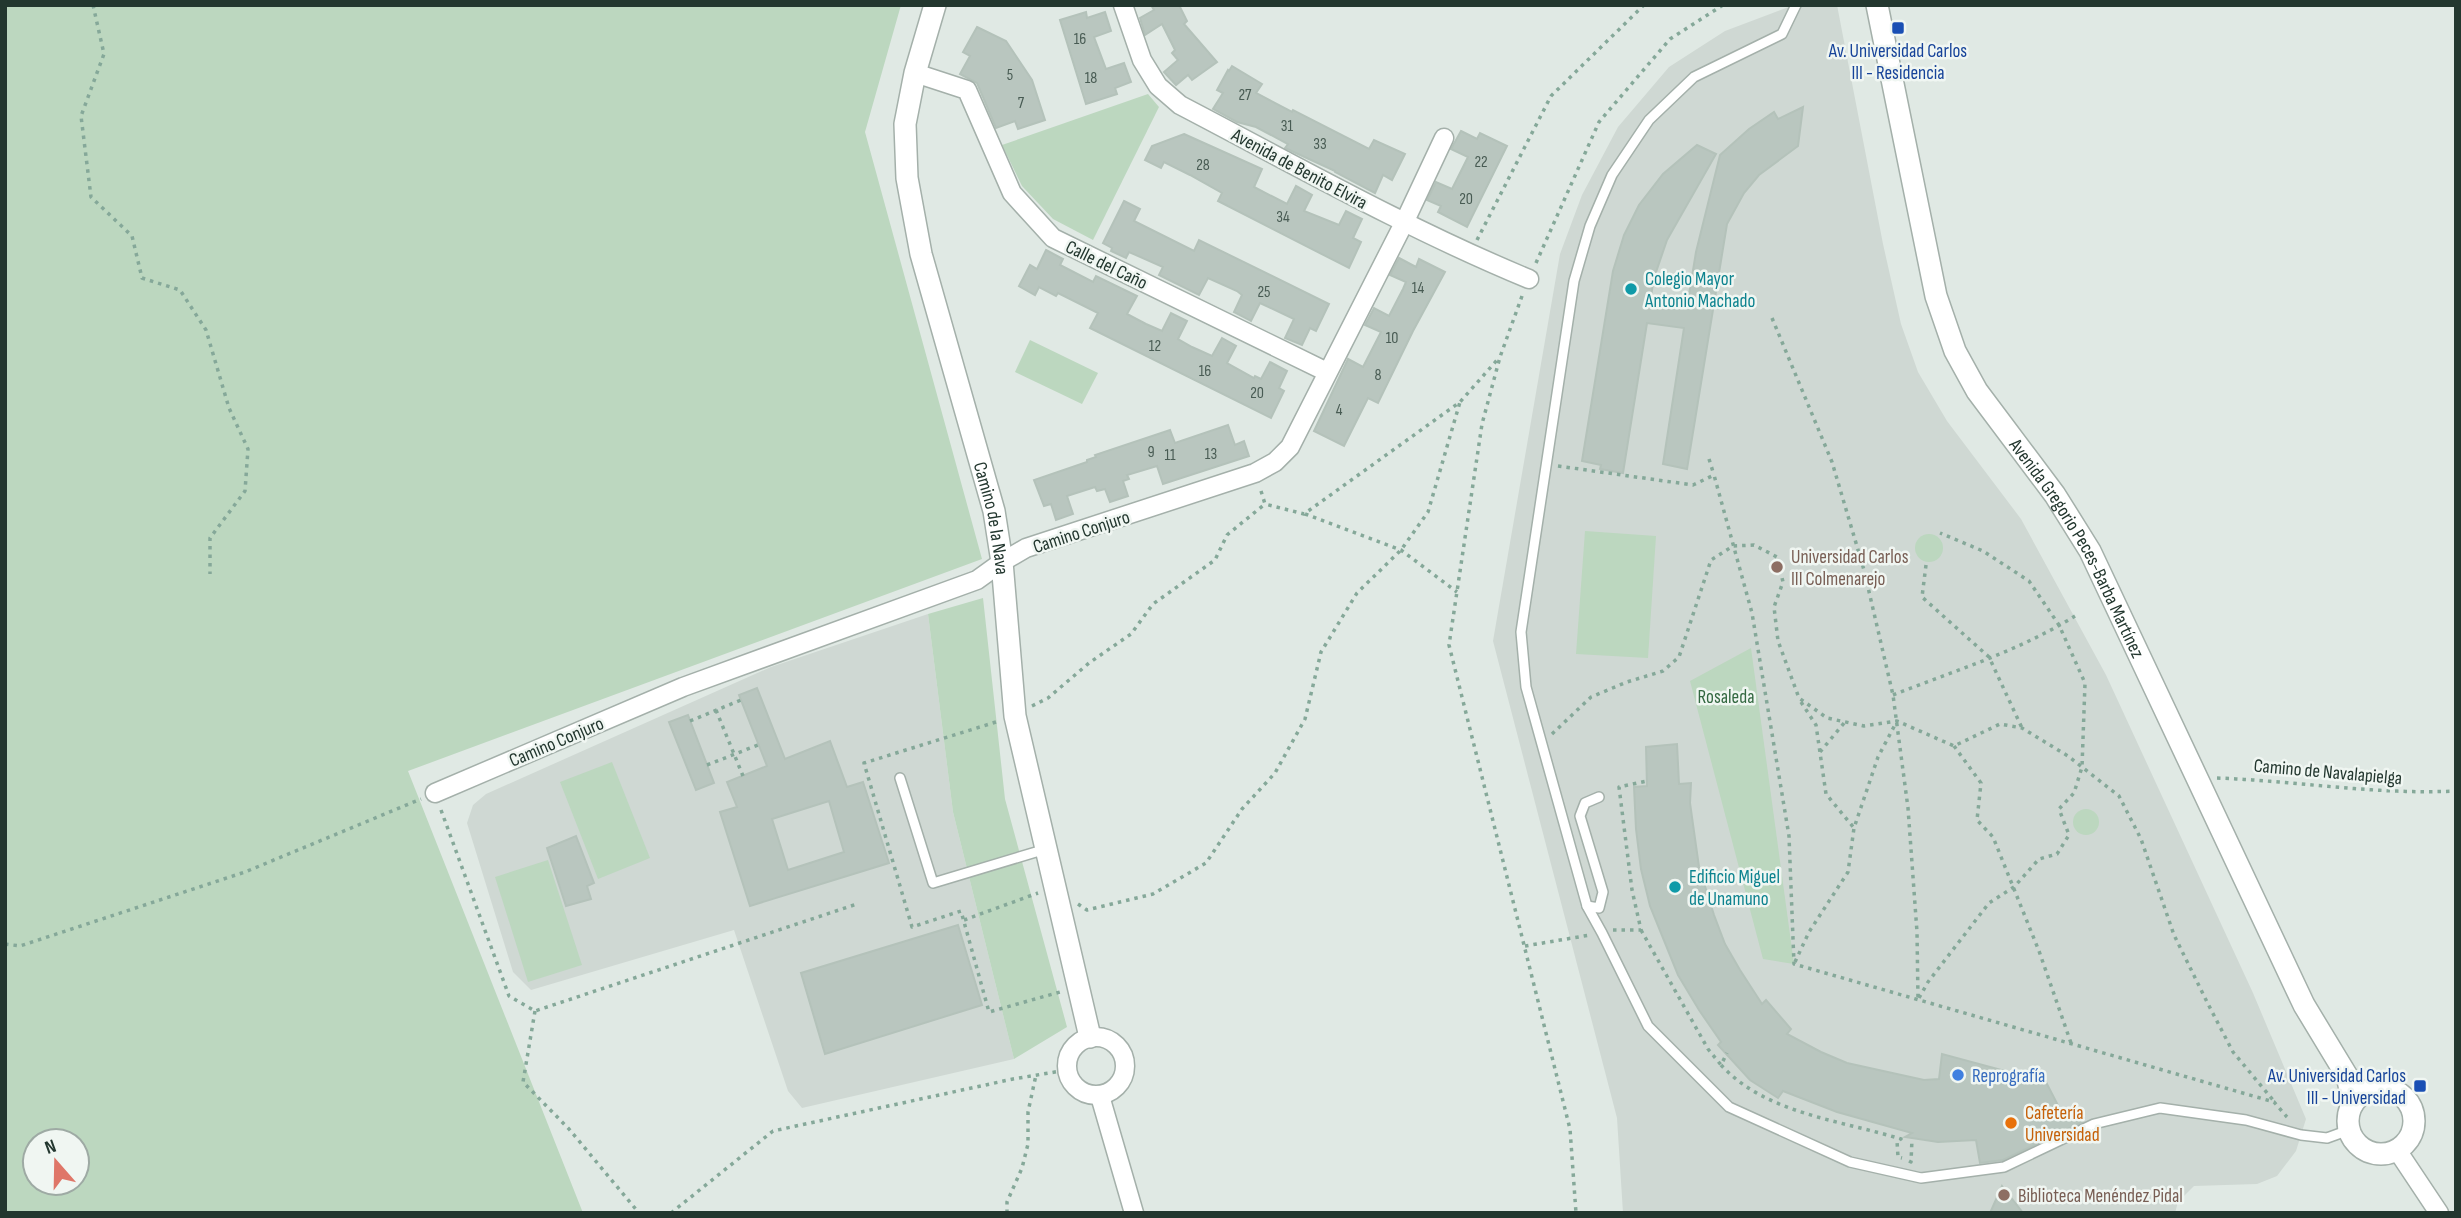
<svg xmlns="http://www.w3.org/2000/svg" width="2461" height="1218" viewBox="0 0 2461 1218" font-family="'Sofia Sans Condensed',sans-serif">
<style>
.built{fill:#cfd8d3}
.green{fill:#bcd7bf;fill-rule:evenodd}
.building{fill:#b9c6bf;stroke:#b4c2ba;stroke-width:2;fill-rule:evenodd}
.lines{fill:none;stroke-linecap:round;stroke-linejoin:round}
.service-casing{stroke:#a4b0aa;stroke-width:12}
.minor-casing{stroke:#a4b0aa;stroke-width:21}
.tertiary-casing{stroke:#a4b0aa;stroke-width:24}
.path{stroke:#85a899;stroke-width:3.5;stroke-dasharray:3.5 5;stroke-linecap:butt}
.service{stroke:#fff;stroke-width:9}
.minor{stroke:#fff;stroke-width:18}
.tertiary{stroke:#fff;stroke-width:21}
.transit-dot{fill:#1a4fb4;stroke:#f0f6f2;stroke-width:2.5}
.culture-dot{fill:#0f9aa8;stroke:#f0f6f2;stroke-width:2.5}
.education-dot{fill:#8d6e63;stroke:#f0f6f2;stroke-width:2.5}
.shop-dot{fill:#3f7fe0;stroke:#f0f6f2;stroke-width:2.5}
.food-dot{fill:#e8710a;stroke:#f0f6f2;stroke-width:2.5}
.labels{text-anchor:middle;stroke-width:5;stroke-linejoin:round;paint-order:stroke}
.number-label{font-size:16px;fill:#485b53}
.transit-label{font-size:19px;fill:#164399;stroke:#f0f6f2}
.street-label{font-size:19px;fill:#23372f;stroke:#f0f6f2}
.culture-label{font-size:19px;fill:#0d838f;stroke:#f0f6f2;text-anchor:start}
.education-label{font-size:19px;fill:#785e54;stroke:#f0f6f2;text-anchor:start}
.park-label{font-size:19px;fill:#336841;stroke:#f0f6f2}
.shop-label{font-size:19px;fill:#366cbe;stroke:#f0f6f2;text-anchor:start}
.food-label{font-size:19px;fill:#c56008;stroke:#f0f6f2;text-anchor:start}
</style>
<rect width="100%" height="100%" fill="#e0e9e4"/>
<!-- built -->
<g class="built">
<polygon points="1794,5 1837,5 1883,244 1901,324 1918,372 1947,421 2021,519 2106,675 2253,993 2306,1119 2296,1151 2277,1176 2257,1184 2194,1186 2178,1202 2175,1213 1623,1213 1617,1118 1493,641 1560,254 1582,195 1618,127 1669,67 1725,31"/>
<polygon points="928,614 953,812 1014,1059 802,1108 788,1091 734,930 531,990 513,972 467,823 473,805 486,794 771,667"/>
</g>
<!-- green -->
<g class="green">
<path d="M5,5h896l-36,127 117,427 -574,212 175,442h-578zM35,1141h42v42h-42z"/>
<polygon points="1148,94 1159,107 1093,240 1053,219 1022,186 1002,145"/>
<polygon points="1030,340 1098,373 1082,404 1015,372"/>
<polygon points="1585,531 1656,536 1648,658 1576,654"/>
<circle cx="1929" cy="548" r="14"/>
<polygon points="983,598 1005,799 1067,1027 1014,1059 953,812 928,614"/>
<polygon points="1751,648 1794,964 1763,959 1690,681"/>
<polygon points="612,762 650,858 598,879 560,782"/>
<circle cx="2086" cy="822" r="13"/>
<polygon points="548,860 582,965 528,982 495,877"/>
</g>
<!-- building -->
<g class="building">
<polygon points="1151,5 1179,5 1187,21 1184,24 1217,62 1192,80 1188,75 1176,85 1164,72 1178,60 1172,53 1175,50 1162,24 1145,35 1140,18 1154,10"/>
<polygon points="1086,12 1087,18 1105,12 1111,31 1094,37 1106,69 1124,63 1131,82 1115,88 1117,94 1086,104 1060,20"/>
<polygon points="977,27 1006,41 1032,80 1045,120 1018,129 1015,121 996,128 977,83 960,74 970,56 963,52"/>
<polygon points="1232,66 1262,84 1256,93 1292,112 1293,110 1369,149 1374,140 1405,154 1392,180 1383,175 1375,193 1335,172 1335,171 1285,148 1288,144 1256,127 1237,122 1213,109 1223,93 1217,90 1228,70 1229,71"/>
<polygon points="1803,107 1798,146 1759,175 1744,193 1727,224 1687,469 1663,464 1684,328 1647,323 1623,473 1600,469 1601,465 1582,461 1613,271 1624,235 1639,205 1663,174 1697,145 1716,154 1667,240 1654,278 1650,302 1687,307 1696,252 1720,155 1749,129 1774,112 1778,119"/>
<polygon points="1461,131 1477,139 1480,133 1507,146 1467,227 1438,212 1441,206 1427,200 1436,182 1452,189 1468,157 1451,149"/>
<polygon points="1184,134 1262,169 1254,187 1287,204 1296,186 1312,195 1304,211 1339,225 1346,211 1362,219 1353,238 1361,242 1349,268 1218,201 1222,193 1190,175 1164,162 1161,168 1145,160 1152,146"/>
<polygon points="1124,201 1140,209 1134,221 1194,251 1199,240 1329,304 1316,331 1310,328 1302,345 1285,338 1294,319 1260,303 1251,321 1234,312 1242,295 1237,291 1208,278 1199,295 1159,275 1163,267 1129,252 1126,258 1111,251 1112,248 1103,243"/>
<polygon points="1046,250 1063,259 1060,265 1093,282 1096,276 1137,296 1127,314 1146,324 1162,331 1171,313 1187,321 1178,339 1192,347 1212,356 1222,338 1236,346 1227,363 1254,378 1255,376 1261,379 1270,362 1287,371 1279,388 1284,391 1271,418 1090,328 1098,313 1058,293 1056,296 1039,287 1035,295 1019,286 1030,265 1037,269"/>
<polygon points="1399,258 1416,267 1419,259 1445,272 1413,331 1378,403 1368,398 1344,446 1314,431 1348,359 1363,367 1381,332 1365,325 1374,308 1389,316 1403,289 1406,282 1390,275"/>
<polygon points="1228,425 1235,445 1244,441 1249,456 1163,484 1157,466 1127,475 1129,479 1123,481 1128,496 1110,502 1105,489 1097,491 1095,487 1067,496 1073,514 1056,520 1051,504 1044,506 1034,480 1087,462 1087,460 1096,457 1095,455 1170,430 1175,443"/>
<path d="M757,688l28,71 45,-18 17,46 16,-5 26,81 -139,43 -30,-94 17,-5 -10,-25 40,-16 -28,-71zM829,801l15,51 -56,18 -16,-51z"/>
<polygon points="688,715 714,783 696,790 669,722"/>
<polygon points="1677,744 1679,784 1691,783 1690,803 1699,867 1714,915 1725,944 1740,970 1762,1004 1766,1000 1791,1029 1787,1034 1821,1052 1847,1063 1924,1080 1939,1079 1942,1054 2046,1082 2064,1117 2082,1122 2003,1160 1980,1163 1976,1140 1938,1142 1905,1137 1912,1133 1837,1112 1783,1091 1778,1098 1750,1080 1718,1045 1721,1042 1699,1010 1678,975 1650,906 1641,869 1636,829 1634,787 1647,786 1646,747"/>
<polygon points="576,836 594,883 587,886 591,899 566,906 547,848"/>
<polygon points="958,925 982,1005 825,1054 801,973"/>
<polygon points="2002,1186 2023,1213 1990,1213"/>
</g>
<g class="lines">
<defs>
<g id="service">
<polyline points="1796,5 1782,34 1694,77 1649,120 1612,175 1590,226 1574,281 1521,632 1526,687 1587,906 1602,933 1648,1026 1729,1107 1850,1162 1921,1178 2004,1167 2094,1124 2160,1108 2246,1120 2301,1135 2327,1138 2349,1130"/>
<polyline points="900,778 933,883 1046,849"/>
<polyline points="1587,906 1599,908 1603,892 1580,816 1585,803 1599,797"/>
</g>
<g id="minor">
<path d="M1123,5l19,55 16,26 22,19c115,60 228,124 349,174"/>
<polyline points="915,73 967,90 1012,193 1053,238 1327,372"/>
<polyline points="435,793 683,687 977,580 1002,562 1026,548 1255,473 1275,462 1290,447 1404,223 1444,138"/>
<circle cx="1096" cy="1066" r="29"/>
<polyline points="1100,1096 1134,1213"/>
<polyline points="2397,1150 2439,1213"/>
</g>
<g id="tertiary">
<path id="s1" d="M935,5l-20,68 -10,51 2,54 14,76 73,257 8,51 13,154 75,321"/>
<path id="s2" d="M1877,5l59,291 19,55 22,40 78,104 35,56 214,454 43,71 6,27"/>
<circle cx="2381" cy="1121" r="33"/>
</g>
</defs>
<!-- service casing -->
<use href="#service" class="service-casing"/>
<!-- minor casing -->
<use href="#minor" class="minor-casing"/>
<!-- tertiary casing -->
<use href="#tertiary" class="tertiary-casing"/>
<!-- path -->
<g class="path">
<polyline points="93,5 104,54 81,116 91,197 132,236 142,278 180,290 206,330 229,408 248,449 245,491 210,538 210,574"/>
<polyline points="1477,240 1551,96 1644,5"/>
<polyline points="1536,263 1599,122 1670,39 1723,5"/>
<polyline points="1522,296 1500,357 1482,424 1449,645 1570,1129 1576,1213"/>
<polyline points="1772,318 1832,462 1864,570 1893,695 1908,808 1917,932 1918,999"/>
<polyline points="1709,459 1714,475"/>
<polyline points="1558,466 1693,485 1714,475 1752,613 1789,836 1794,964 2274,1102 2287,1117"/>
<polyline points="1261,491 1265,504 1304,514 1460,402 1498,359"/>
<polyline points="1305,514 1401,550 1457,592"/>
<polyline points="1926,565 1922,597 1989,657 2022,728"/>
<path d="M1893,695c61,-24 126,-44 182,-79"/>
<polyline points="1801,702 1816,725 1826,794 1854,828"/>
<polyline points="1032,706 1048,698 1089,663 1131,634 1153,604 1215,560 1227,535 1265,504"/>
<polyline points="716,710 743,776"/>
<polyline points="690,721 741,700"/>
<polyline points="996,722 864,763 912,927 961,911 989,1012 1060,992"/>
<polyline points="1552,734 1591,697 1627,682 1663,671 1679,657 1711,560 1733,546 1754,545 1777,557 1783,582 1774,607 1778,641 1799,698 1827,718 1864,726 1897,721 1954,746 2000,724 2022,728 2068,756 2119,796 2141,839 2174,935 2207,1002 2233,1052 2273,1100"/>
<polyline points="1954,746 1981,783 1977,820 1993,837 2039,951 2071,1043"/>
<polyline points="1820,752 1845,722"/>
<polyline points="707,765 758,745"/>
<path d="M2217,778c80,3 159,17 239,13"/>
<polyline points="441,810 509,996 535,1011 857,904"/>
<polyline points="1078,904 1087,910 1153,894 1206,863 1242,809 1275,773 1305,719 1321,652 1357,593 1401,550 1428,512 1460,402"/>
<polyline points="964,920 1038,893"/>
<polyline points="1613,930 1641,930 1632,890 1619,787 1647,781"/>
<polyline points="1641,930 1708,1049 1721,1065 1727,1053"/>
<polyline points="5,944 20,946 245,872 421,799"/>
<polyline points="1525,946 1590,935"/>
<polyline points="1795,962 1809,932 1848,872 1854,828 1878,757 1897,721"/>
<polyline points="1919,998 1928,982 1989,903 2014,887 2039,859 2057,854 2069,835 2059,809 2074,793 2082,767 2085,683 2059,625 2029,581 1983,551 1940,533"/>
<polyline points="535,1011 523,1082 569,1129 639,1213"/>
<path d="M1721,1065c45,49 119,55 180,74l-4,2 1,16 4,1"/>
<polyline points="1909,1161 1911,1162 1912,1139"/>
<polyline points="671,1213 773,1131 1013,1079 1067,1070"/>
<polyline points="1007,1213 1007,1202 1022,1168 1028,1144 1028,1112 1036,1075"/>
</g>
<!-- service -->
<use href="#service" class="service"/>
<!-- minor -->
<use href="#minor" class="minor"/>
<!-- tertiary -->
<use href="#tertiary" class="tertiary"/>
</g>
<!-- markers -->
<g class="transit-dot">
<rect x="1891" y="21" width="14" height="14" rx="3.5"/>
<rect x="2413" y="1079" width="14" height="14" rx="3.5"/>
</g>
<g class="culture-dot">
<circle cx="1631" cy="289" r="7"/>
<circle cx="1675" cy="887" r="7"/>
</g>
<g class="education-dot">
<circle cx="1777" cy="567" r="7"/>
<circle cx="2004" cy="1195" r="7"/>
</g>
<circle class="shop-dot" cx="1958" cy="1075" r="7"/>
<circle class="food-dot" cx="2011" cy="1123" r="7"/>
<g class="labels">
<!-- number labels -->
<g class="number-label">
<text x="1080" y="44">16</text>
<text x="1010" y="80">5</text>
<text x="1091" y="83">18</text>
<text x="1245" y="100">27</text>
<text x="1021" y="108">7</text>
<text x="1287" y="131">31</text>
<text x="1320" y="149">33</text>
<text x="1481" y="167">22</text>
<text x="1203" y="170">28</text>
<text x="1466" y="204">20</text>
<text x="1283" y="222">34</text>
<text x="1418" y="293">14</text>
<text x="1264" y="297">25</text>
<text x="1392" y="343">10</text>
<text x="1155" y="351">12</text>
<text x="1205" y="376">16</text>
<text x="1378" y="380">8</text>
<text x="1257" y="398">20</text>
<text x="1339" y="415">4</text>
<text x="1151" y="457">9</text>
<text x="1211" y="459">13</text>
<text x="1170" y="460">11</text>
</g>
<!-- transit labels -->
<g class="transit-label">
<text x="1898" y="57">Av. Universidad Carlos<tspan x="1898" dy="22">III - Residencia</tspan></text>
<text x="2406" y="1082" text-anchor="end">Av. Universidad Carlos<tspan x="2406" dy="22">III - Universidad</tspan></text>
</g>
<!-- street labels -->
<g class="street-label">
<text transform="translate(1300 168) rotate(28)" y="7">Avenida de Benito Elvira</text>
<text transform="translate(1107 264) rotate(26)" y="7">Calle del Caño</text>
<text dy="7" stroke="none"><textPath href="#s1" startOffset="528">Camino de la Nava</textPath></text>
<text transform="translate(1081 531) rotate(-18)" y="7">Camino Conjuro</text>
<text dy="7" stroke="none"><textPath href="#s2" startOffset="588">Avenida Gregorio Peces-Barba Martínez</textPath></text>
<text transform="translate(556 741) rotate(-23)" y="7">Camino Conjuro</text>
<text transform="translate(2328 771) rotate(5)" y="7">Camino de Navalapielga</text>
</g>
<!-- culture labels -->
<g class="culture-label">
<text x="1645" y="285">Colegio Mayor<tspan x="1645" dy="22">Antonio Machado</tspan></text>
<text x="1689" y="883">Edificio Miguel<tspan x="1689" dy="22">de Unamuno</tspan></text>
</g>
<!-- education labels -->
<g class="education-label">
<text x="1791" y="563">Universidad Carlos<tspan x="1791" dy="22">III Colmenarejo</tspan></text>
<text x="2018" y="1202">Biblioteca Menéndez Pidal</text>
</g>
<!-- park labels -->
<g class="park-label">
<text x="1726" y="703">Rosaleda</text>
</g>
<!-- shop labels -->
<g class="shop-label">
<text x="1972" y="1082">Reprografía</text>
</g>
<!-- food labels -->
<g class="food-label">
<text x="2025" y="1119">Cafetería<tspan x="2025" dy="22">Universidad</tspan></text>
</g>
</g>
<!-- border -->
<rect width="2461" height="1218" fill="none" stroke="#23372f" stroke-width="14"/>
<!-- north arrow -->
<g transform="translate(56 1162) rotate(340)"><circle r="33" fill="#f0f6f2" stroke="#9eaaa4" stroke-width="2"/>
<path d="M0-5L12 26L0 18L-12 26Z" fill="#df7668"/>
<text y="-10" font-size="19" font-weight="bold" text-anchor="middle" fill="#23372f">N</text>
</g>
</svg>
